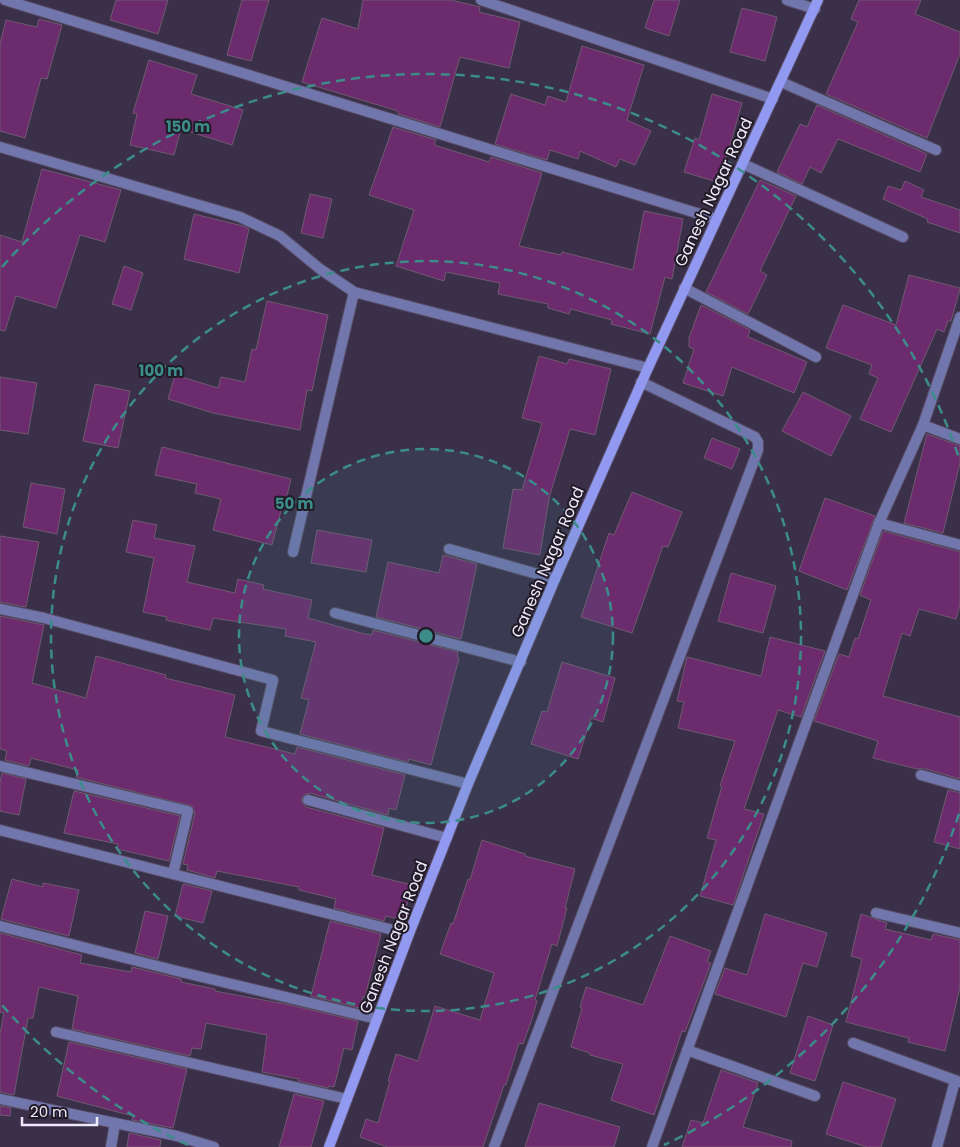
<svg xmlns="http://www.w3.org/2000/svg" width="960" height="1147" viewBox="0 0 960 1147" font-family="Poppins,sans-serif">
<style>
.building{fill:#6b2b6d;stroke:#715971}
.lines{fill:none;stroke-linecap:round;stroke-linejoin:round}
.street-casing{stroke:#584d66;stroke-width:12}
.secondary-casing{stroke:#584d66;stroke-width:12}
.street{stroke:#7176ad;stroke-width:10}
.secondary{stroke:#9299f1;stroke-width:10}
.ring{fill:none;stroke:#3c8d8a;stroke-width:2.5;stroke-dasharray:9 6}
.labels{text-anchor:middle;stroke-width:4;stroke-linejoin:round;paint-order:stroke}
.street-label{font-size:16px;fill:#efe8f9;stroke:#201b27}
.centre{fill:#3c8d8a;stroke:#201b27;stroke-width:2.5}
.ring-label{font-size:15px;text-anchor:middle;font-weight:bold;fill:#3c8d8a;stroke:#201b27;stroke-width:4;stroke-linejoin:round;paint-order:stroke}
</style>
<rect width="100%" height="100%" fill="#3b304a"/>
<!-- building -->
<g class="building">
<polygon points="116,0 168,0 158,34 110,20"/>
<polygon points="242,0 269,0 251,61 227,55"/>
<polygon points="363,0 451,0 480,7 479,12 520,22 509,68 460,57 440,127 398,114 398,111 302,82 322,18 358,29"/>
<polygon points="654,0 680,0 669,36 645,28"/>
<polygon points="859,0 921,0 915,14 960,32 960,54 927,138 826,94 858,22 851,19"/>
<polygon points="742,8 777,17 765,61 730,52"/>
<polygon points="39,19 62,25 47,79 41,78 25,138 0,131 0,44 6,20 37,27"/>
<polygon points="582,46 644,65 627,120 651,131 635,165 620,159 616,167 580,151 578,159 550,150 547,160 495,144 511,94 545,105 548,96 566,102"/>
<polygon points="149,60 197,75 191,94 243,110 232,145 181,129 174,155 130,145 137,114 133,113"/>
<polygon points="712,94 742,103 731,142 717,182 684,172 695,138 699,140"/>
<polygon points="817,105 927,154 920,172 838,139 821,173 810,167 802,184 777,172 800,124 807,127"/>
<polygon points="393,127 436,140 434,145 489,162 491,157 542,173 519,246 561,255 562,252 633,270 644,211 683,219 672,279 665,277 650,334 611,324 612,320 571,309 569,314 548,308 548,304 498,294 500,283 446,272 444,281 396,266 414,210 369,195"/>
<polygon points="42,169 121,190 105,242 80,235 56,308 16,296 5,331 0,330 0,235 22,242"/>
<polygon points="760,180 796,196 760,271 767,275 748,314 706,292"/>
<polygon points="905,181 924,190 921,197 960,210 960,233 927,222 928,219 883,199 888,186 901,190"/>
<polygon points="310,194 332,199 323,238 301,233"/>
<polygon points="194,214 243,226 249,229 239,273 184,259"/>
<polygon points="124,266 143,273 131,310 112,304"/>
<polygon points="909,275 960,288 960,289 951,321 948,321 944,332 937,329 891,432 860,419 878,378 869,374 872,365 826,348 843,305 896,325"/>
<polygon points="267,301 328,315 312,391 307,390 300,430 213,413 168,399 175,375 218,388 221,377 245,382 252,349 256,350"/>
<polygon points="701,305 750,330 748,337 807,362 794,393 732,367 723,396 683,383 694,349 689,347 689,338"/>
<polygon points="539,356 567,364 569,359 611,369 595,435 570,429 549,498 540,555 503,548 513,489 522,490 542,423 522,418"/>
<polygon points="0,377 37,383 28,434 0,430"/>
<polygon points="95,384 130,391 118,448 83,441"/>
<polygon points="803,392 851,416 831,456 782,431"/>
<polygon points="927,434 960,446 960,463 943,533 904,523"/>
<polygon points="712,438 740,449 732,469 704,458"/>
<polygon points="162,447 291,479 285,504 283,503 272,545 213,530 221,499 195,493 197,484 155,475"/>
<polygon points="31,483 65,489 57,534 23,527"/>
<polygon points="632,492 682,512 668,547 663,546 632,633 581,617 609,533 614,535"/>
<polygon points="825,498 875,516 847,590 799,571"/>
<polygon points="133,520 157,525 154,538 195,546 187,582 235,593 238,579 264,585 263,589 312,600 308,618 365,634 372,635 373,630 458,652 457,657 459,658 431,765 409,759 408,762 300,734 309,700 301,698 316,642 285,636 286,629 213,618 210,630 166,620 167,617 143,612 154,558 126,552"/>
<polygon points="317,530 372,540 366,572 311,563"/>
<polygon points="883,531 960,552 960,605 956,619 919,609 910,636 902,633 883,696 960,717 960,779 923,768 917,769 873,758 878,741 814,721 839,654 849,657 855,638 858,639 871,600 860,595"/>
<polygon points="0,536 39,542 26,607 0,602"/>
<polygon points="443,555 477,564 461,639 376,617 388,562 439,573"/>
<polygon points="731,573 776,586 763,633 718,621"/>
<polygon points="0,616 44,625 32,683 86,698 96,656 166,675 165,678 235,695 225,737 295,754 297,747 405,775 396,810 389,808 388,815 310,793 304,795 301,799 303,804 306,807 384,828 372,875 412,885 403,920 386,916 384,921 334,908 336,899 299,890 299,887 217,871 215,878 187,870 188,865 183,864 195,813 192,806 76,777 78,770 31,758 29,766 5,760 7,751 0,749"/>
<polygon points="770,637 825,651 801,717 778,710 744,809 764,814 733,905 700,896 716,840 707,838 722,786 720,786 735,741 678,728 684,702 677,701 687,657 761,676"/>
<polygon points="562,662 615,678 603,722 591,718 578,759 531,744 542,711 547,712"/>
<polygon points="2,773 26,779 19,815 0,811 0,782"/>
<polygon points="948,790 960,793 960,849 934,842"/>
<polygon points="74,791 180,816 169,861 117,849 118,844 64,833"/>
<polygon points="482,840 525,854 525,856 575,869 565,908 567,908 557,946 552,944 535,1000 537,1001 532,1019 523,1044 519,1043 506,1085 504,1085 483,1147 387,1147 360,1137 366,1119 378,1123 390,1081 388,1081 396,1054 418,1061 435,1006 480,1020 494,973 440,954 451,923 453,924 468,879 470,880"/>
<polygon points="12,879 43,887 43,883 79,890 69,936 1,919"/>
<polygon points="183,884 212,891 203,923 175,916"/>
<polygon points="145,911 168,916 158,959 135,953"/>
<polygon points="765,914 827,933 817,967 803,963 786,1017 715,994 725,968 747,975"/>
<polygon points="861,914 887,923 885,929 931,940 933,934 960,940 960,987 945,1051 908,1042 909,1038 846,1022 862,959 851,956"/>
<polygon points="330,921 381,934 365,997 363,996 360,1008 311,996"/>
<polygon points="0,933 82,955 80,963 131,972 132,967 181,979 181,982 215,989 215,991 290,1005 358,1021 352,1050 344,1048 334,1087 329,1086 328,1088 298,1081 299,1079 262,1072 267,1035 206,1023 201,1049 192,1048 190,1056 72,1029 78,996 39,987 33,1018 28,1018 14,1095 0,1092 0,1034 4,1013 0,1012"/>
<polygon points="670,936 711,951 707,962 711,963 685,1032 682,1031 654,1115 611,1100 623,1064 590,1055 590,1053 571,1047 582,1008 580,1007 586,987 643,1005"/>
<polygon points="808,1016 833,1025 815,1081 790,1073"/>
<polygon points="69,1042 187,1069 173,1128 132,1120 133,1116 57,1096"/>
<polygon points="721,1070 758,1083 743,1127 792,1141 791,1147 682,1147 691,1120 703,1123"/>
<polygon points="843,1082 896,1099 881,1147 867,1147 826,1134"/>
<polygon points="294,1094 324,1101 311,1147 279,1147"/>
<polygon points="539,1103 620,1127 614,1147 525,1147"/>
<polygon points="0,1106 11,1108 10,1116 0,1115"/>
<polygon points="129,1133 161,1140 160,1147 127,1147"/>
</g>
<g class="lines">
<defs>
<g id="street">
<polyline points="5,0 716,219"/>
<polyline points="481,0 773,99"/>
<polyline points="787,0 815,9"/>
<polyline points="781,82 936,150"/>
<polyline points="0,147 240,217 280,236 320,269 354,292 648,368"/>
<polyline points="743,164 903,237"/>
<polyline points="684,288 816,357"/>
<polyline points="923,425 960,439"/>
<polyline points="879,523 960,545"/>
<polyline points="449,549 555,579"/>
<polyline points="293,552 354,292"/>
<polyline points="0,609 44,618 273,680 261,731 468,784"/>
<polyline points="335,613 521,662"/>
<polyline points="0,766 188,811 173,874"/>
<polyline points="921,775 960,786"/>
<polyline points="308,800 447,838"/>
<polyline points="0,830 409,934"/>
<polyline points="876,913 960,933"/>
<polyline points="0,926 177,971 377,1019"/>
<polyline points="56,1032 347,1099"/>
<polyline points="853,1043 960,1082"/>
<polyline points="687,1050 815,1096"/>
<polyline points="0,1099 177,1136 214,1147"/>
<polyline points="111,1147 115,1123"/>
<polyline points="494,1147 758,450 758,442 755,437 641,382"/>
<polyline points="652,1147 879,523 923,425 960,317"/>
<polyline points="937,1147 955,1081"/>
</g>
<polyline id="secondary" points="329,1147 409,934 468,784 555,579 648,368 818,0"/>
</defs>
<!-- street casing -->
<use href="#street" class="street-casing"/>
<!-- secondary casing -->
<use href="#secondary" class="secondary-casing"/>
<!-- street -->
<use href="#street" class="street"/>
<!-- secondary -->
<use href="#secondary" class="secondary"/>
</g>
<!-- distance rings -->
<circle cx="426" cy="636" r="187" fill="#3c8d8a" fill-opacity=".12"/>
<g class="ring">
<circle cx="426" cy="636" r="187"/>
<circle cx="426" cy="636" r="375"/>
<path d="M959 814A562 562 0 0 1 664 1145M188 1145A562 562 0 0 1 2 1005M2 267A562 562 0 0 1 959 458"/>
</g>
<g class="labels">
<!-- street labels -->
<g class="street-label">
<text transform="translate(713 192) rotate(-65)" y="6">Ganesh Nagar Road</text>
<text transform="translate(547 562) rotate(-67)" y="6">Ganesh Nagar Road</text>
<text transform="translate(393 937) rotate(-69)" y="6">Ganesh Nagar Road</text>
</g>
</g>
<circle cx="426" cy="636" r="8" class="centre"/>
<g class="ring-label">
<text x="188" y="132">150 m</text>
<text x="161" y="376">100 m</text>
<text x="294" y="509">50 m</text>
</g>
<!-- scale -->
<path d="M22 1117v8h75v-8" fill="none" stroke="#efe8f9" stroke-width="2.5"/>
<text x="30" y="1117" font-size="15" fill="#efe8f9" stroke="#201b27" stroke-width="4" paint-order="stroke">20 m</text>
</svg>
